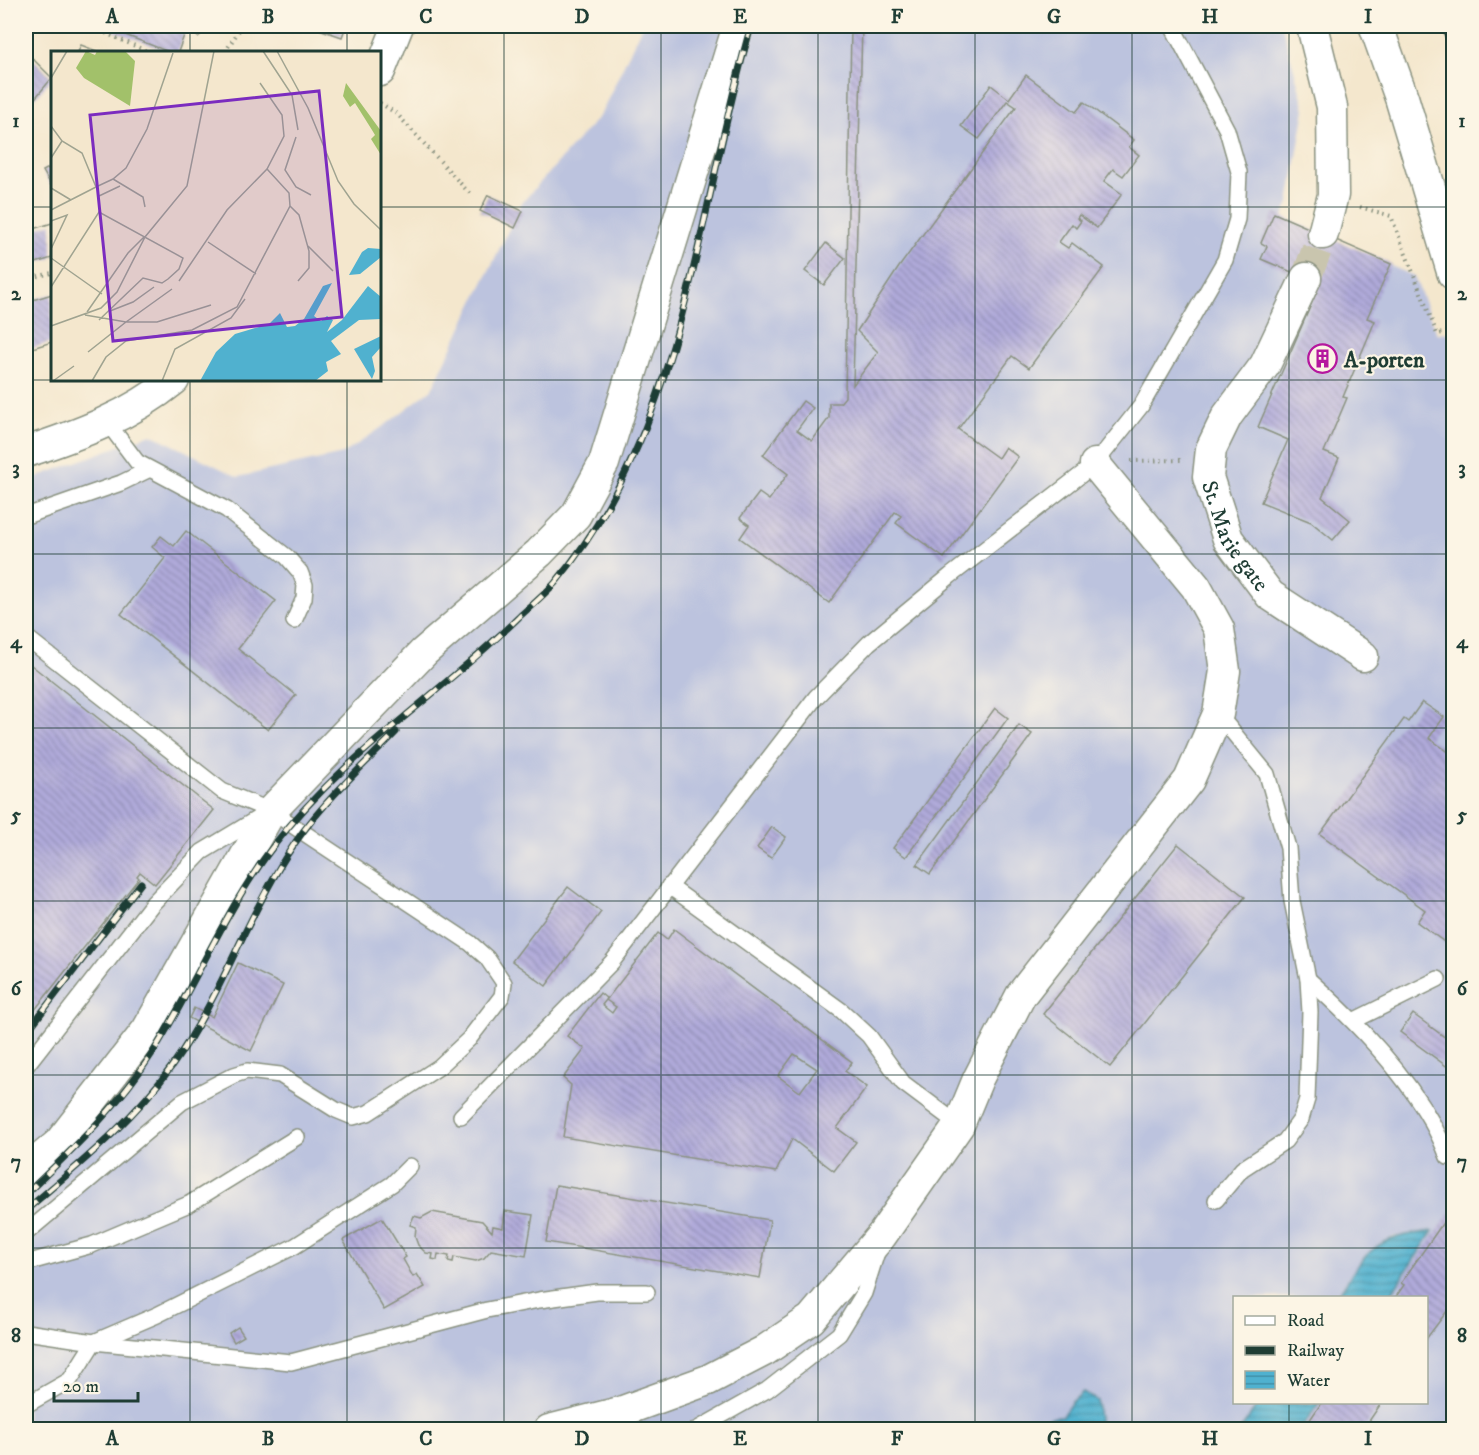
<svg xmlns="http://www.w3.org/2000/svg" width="1479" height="1455" viewBox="0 0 1479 1455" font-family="'IM FELL DW Pica',serif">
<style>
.industrial{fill:#bcc3de}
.water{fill:url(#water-rules);stroke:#387782;stroke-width:1.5}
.building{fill:url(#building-back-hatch);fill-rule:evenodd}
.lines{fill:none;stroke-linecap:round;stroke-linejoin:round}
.minor-tunnel{stroke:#c9c5ae;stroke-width:30;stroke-dasharray:30 15;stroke-linecap:butt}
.service-casing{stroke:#8a9280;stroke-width:18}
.minor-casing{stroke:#8a9280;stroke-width:33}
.primary-casing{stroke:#8a9280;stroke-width:36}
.path{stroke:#8a9280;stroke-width:4;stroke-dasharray:1.5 4.5;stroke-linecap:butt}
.service{stroke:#fff;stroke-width:15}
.minor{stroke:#fff;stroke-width:30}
.primary{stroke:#fff;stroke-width:33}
.rail-casing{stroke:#1f3d34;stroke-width:7}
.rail{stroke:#fcf5e5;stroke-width:4.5;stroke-dasharray:14;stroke-linecap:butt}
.grid{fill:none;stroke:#1f3d34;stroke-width:1.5;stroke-opacity:0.55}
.labels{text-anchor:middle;stroke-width:4.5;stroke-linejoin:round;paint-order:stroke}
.poi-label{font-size:22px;font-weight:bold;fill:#1f3d34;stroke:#fcf5e5;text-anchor:start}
.street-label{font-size:22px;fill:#1f3d34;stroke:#fcf5e5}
.inset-road{fill:none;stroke:#9fa390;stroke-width:1.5}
.view{fill:#7b2cbf;fill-opacity:0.15;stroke:#7b2cbf;stroke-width:3}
.inset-edge{fill:none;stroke:#1f3d34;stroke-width:3}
.neatline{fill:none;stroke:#1f3d34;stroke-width:2}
.grid-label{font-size:20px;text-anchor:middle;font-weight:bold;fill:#1f3d34}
</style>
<defs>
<pattern id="water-rules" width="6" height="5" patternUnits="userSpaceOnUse" patternTransform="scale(1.5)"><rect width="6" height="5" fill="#50b1cf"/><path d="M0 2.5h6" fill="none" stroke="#4291a9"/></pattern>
<pattern id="building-back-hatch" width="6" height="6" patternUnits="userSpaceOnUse" patternTransform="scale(1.5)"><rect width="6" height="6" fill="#b0aada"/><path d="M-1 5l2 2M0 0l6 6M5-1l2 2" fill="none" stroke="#8f8cb2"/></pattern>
</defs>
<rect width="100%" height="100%" fill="#fcf5e5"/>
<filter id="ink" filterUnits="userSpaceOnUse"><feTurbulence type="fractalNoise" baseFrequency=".0167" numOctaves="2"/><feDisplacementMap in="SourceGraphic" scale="12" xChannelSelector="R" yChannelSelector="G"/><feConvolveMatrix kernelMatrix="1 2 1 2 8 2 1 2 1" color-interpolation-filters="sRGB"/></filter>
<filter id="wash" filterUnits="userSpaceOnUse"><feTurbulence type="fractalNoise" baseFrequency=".008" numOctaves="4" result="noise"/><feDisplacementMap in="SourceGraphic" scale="24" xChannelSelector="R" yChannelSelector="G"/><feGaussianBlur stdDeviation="1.35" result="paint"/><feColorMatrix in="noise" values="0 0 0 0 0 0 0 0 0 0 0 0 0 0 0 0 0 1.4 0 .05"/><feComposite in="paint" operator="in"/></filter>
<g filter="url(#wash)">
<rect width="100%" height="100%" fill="#f4e7cd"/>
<!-- industrial -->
<polygon class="industrial" points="642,26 1282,26 1305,109 1289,203 1282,219 1414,276 1437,334 1450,332 1453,345 1453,1429 1301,1429 1319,1403 1426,1402 1426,1298 1389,1297 1432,1231 1393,1237 1356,1267 1337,1297 1234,1298 1234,1402 1259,1403 1241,1429 1100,1429 1100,1425 1072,1402 1062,1416 1042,1420 1033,1430 26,1430 26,481 151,434 238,477 343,454 388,423 432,389 521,204 601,114"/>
<!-- water -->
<g class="water">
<path d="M1433,1231l-44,66h-52c31,-49 37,-59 96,-66z"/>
<polygon points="1083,1392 1097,1401 1100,1429 1033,1429 1042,1420 1062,1416 1072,1402"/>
<polygon points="1259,1403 1259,1402 1319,1403 1301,1429 1241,1429"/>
</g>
<g id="blocks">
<!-- building -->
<g class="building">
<polygon points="102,26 175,26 186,30 178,52 169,52"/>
<polygon points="192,26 211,26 198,37 190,28"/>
<polygon points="310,26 346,26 342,37"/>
<polygon points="851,26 862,26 853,385 878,352 857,331 899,267 1016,107 1007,101 979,139 961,126 991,85 1009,99 1026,75 1076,112 1084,102 1134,140 1129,147 1139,155 1123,176 1113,169 1104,181 1122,194 1097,228 1079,215 1077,218 1081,221 1076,228 1072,224 1059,242 1068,248 1072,243 1104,267 1029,368 1012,356 958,429 998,458 1005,447 1018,457 944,558 896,523 901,516 895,512 829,603 740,538 749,525 740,518 759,493 769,500 788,474 763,455 803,401 813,408 797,430 812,441 829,418 829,403 840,403 845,397"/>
<polygon points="81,45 99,52 78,52"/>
<polygon points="26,52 52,78 26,109"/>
<polygon points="52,166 52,187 43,171"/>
<polygon points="488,195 523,211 515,228 480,211"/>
<polygon points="1274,213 1391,264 1367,318 1375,321 1343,397 1347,398 1324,452 1339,458 1322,497 1350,520 1333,540 1311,522 1261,502 1288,440 1258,427 1320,284 1261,259 1267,246 1261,243"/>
<polygon points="52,223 52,258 26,266 26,231"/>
<polygon points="826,243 845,258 824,285 805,271"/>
<polygon points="52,294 52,342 26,350 26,302"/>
<polygon points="186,531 276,601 238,649 296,695 268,730 121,614 165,558 152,547 161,536 174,546"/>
<polygon points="26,661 214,810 155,884 140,872 137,876 139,878 26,1021"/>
<polygon points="1422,702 1444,717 1429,738 1454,756 1454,949 1417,922 1425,910 1320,834 1404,719 1408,722"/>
<polygon points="995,708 1008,718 906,857 893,848"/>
<polygon points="1019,725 1032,734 930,874 917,865"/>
<polygon points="772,827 786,837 771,858 757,848"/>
<polygon points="1178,844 1245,897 1110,1067 1043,1014"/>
<polygon points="568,887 601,912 546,986 512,961"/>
<path d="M674,929l178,133 -7,9 22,16 -30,41 19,14 -22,29 -42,-32 -16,33 -213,-35 8,-52 -8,-7 22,-29 -18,-13 33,-43 7,6 51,-66 9,7zM606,1000l10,7 -4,6 -10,-8zM794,1054l23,15 -17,23 -22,-16z"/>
<polygon points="238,963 283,985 251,1051 189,1018 194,1008 212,1017"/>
<polygon points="1413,1014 1454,1044 1454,1081 1449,1078 1453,1071 1400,1032"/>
<polygon points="556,1185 770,1220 760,1278 546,1242"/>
<polygon points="1454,1207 1454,1302 1426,1339 1426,1298 1395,1298 1404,1285 1401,1283"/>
<polygon points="505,1211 533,1215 526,1256 491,1250 484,1258 476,1261 454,1257 453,1262 448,1261 449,1256 438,1254 437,1260 432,1259 433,1254 426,1253 418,1245 415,1237 416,1227 410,1225 414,1216 421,1218 432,1212 482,1221 492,1232 493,1226 503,1228"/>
<polygon points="382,1218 406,1257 403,1259 413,1277 417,1274 425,1287 384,1310 343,1240"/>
<polygon points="238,1327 244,1336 234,1342 229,1333"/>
<polygon points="1322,1402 1382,1402 1363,1430 1303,1430"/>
</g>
</g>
</g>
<g filter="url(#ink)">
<use href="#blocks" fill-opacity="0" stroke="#8a9280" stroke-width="1.5"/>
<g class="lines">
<!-- minor-tunnel -->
<polyline class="minor-tunnel" points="1306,278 1323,234"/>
<defs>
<g id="service">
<polyline points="107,422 137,462 227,510 287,557 300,572 305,585 304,598 294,621"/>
<polyline points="26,516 121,483 148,470"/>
<polyline points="26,637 222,791 271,811 470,943 487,958 504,983 502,996 469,1039 439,1067 368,1113 353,1117 336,1110 280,1075 247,1071 234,1075 182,1102 26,1233"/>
<polyline points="669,886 842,1011 869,1036 903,1083 959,1125"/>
<path d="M1308,979c53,47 115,111 140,178"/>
<polyline points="1355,1020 1438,979"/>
<polyline points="26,1066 153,903 202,852 260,817"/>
<polyline points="461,1116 612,962 816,697 869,643 950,576 1095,464 1141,406 1225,260 1237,219 1239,172 1227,130 1172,26"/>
<polyline points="1216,1200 1242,1169 1285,1141 1301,1119 1307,1099 1310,1012 1308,979 1292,901 1288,848 1267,774 1218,714"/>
<polyline points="26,1263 92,1245 189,1204 297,1137"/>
<polyline points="26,1332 94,1342 157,1315 295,1246 392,1184 410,1166"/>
<polyline points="26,1405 70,1380 94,1342 291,1362 487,1310 539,1300 597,1292 647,1292"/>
<polyline points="696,1430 767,1390 839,1334 864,1293 877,1252"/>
</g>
<g id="minor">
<polyline points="1312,26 1332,107 1333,195 1323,234"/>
<polyline points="380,71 398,26"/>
<path id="s1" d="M1306,278l-41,87 -38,51 -16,33 -3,28 20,62 42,56 93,61"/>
<path d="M26,452c52,-17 104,-36 148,-72"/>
<polyline points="26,1171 59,1143 147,1030 271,811 424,652 539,553 576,515 604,463 738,26"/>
<polyline points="549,1430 620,1412 708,1380 764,1351 811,1319 882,1235 959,1125 978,1079 1021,995 1189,780 1218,714 1225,671 1219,629 1196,587 1095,464"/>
</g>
<polyline id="primary" points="1376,26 1402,99 1454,273"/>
</defs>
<!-- service casing -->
<use href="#service" class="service-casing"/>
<!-- minor casing -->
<use href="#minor" class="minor-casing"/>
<!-- primary casing -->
<use href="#primary" class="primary-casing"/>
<!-- path -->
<g class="path">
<polyline points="89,26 149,52"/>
<polyline points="26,29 49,26"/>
<polyline points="225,52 242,26"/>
<polyline points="380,103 397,114 472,196"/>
<polyline points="1360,207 1391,216 1437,334 1454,331"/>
<polyline points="26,279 52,273"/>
<polyline points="1131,461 1181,460"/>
</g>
<!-- service -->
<use href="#service" class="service"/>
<!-- minor -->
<use href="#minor" class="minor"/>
<!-- primary -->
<use href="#primary" class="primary"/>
<defs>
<g id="rail">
<polyline points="1444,26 1454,52"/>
<polyline points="26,1033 141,883"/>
<path d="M26,1194c46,-44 93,-88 127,-142 43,-68 73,-145 122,-208 68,-89 165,-149 244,-227 12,-11 25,-22 36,-34 131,-156 141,-370 196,-557"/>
<path d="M26,1210c51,-44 106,-88 146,-144 47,-66 72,-143 115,-211 29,-47 71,-84 109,-123"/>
</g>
</defs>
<!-- rail casing -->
<use href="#rail" class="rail-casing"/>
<!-- rail -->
<use href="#rail" class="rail"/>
</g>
</g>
<!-- grid -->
<path class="grid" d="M190,26v26M347,26v26M504,26v1404M661,26v1404M818,26v1404M975,26v1404M1132,26v1404M1289,26v1272M26,207h26M380,207h1074M26,380h1428M190,380v1050M347,380v1050M26,554h1428M26,728h1428M26,901h1428M26,1075h1428M26,1248h1428M1289,1402v28"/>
<!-- icons -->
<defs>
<symbol id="building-ring" viewBox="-11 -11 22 22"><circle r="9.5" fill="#fcf5e5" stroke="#b5179e" stroke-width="1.5"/><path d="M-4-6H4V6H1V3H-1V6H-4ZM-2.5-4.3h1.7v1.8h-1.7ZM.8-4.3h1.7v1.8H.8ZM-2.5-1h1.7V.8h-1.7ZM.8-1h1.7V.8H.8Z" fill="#b5179e"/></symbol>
</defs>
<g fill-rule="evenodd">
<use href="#building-ring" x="1306" y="342" width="33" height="33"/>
</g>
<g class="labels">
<!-- poi labels -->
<g class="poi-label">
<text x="1344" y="367">A-porten</text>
</g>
<!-- street labels -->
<g class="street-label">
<text dy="8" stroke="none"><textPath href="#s1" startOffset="290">St. Marie gate</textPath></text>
</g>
</g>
<!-- overview -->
<g transform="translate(51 51)">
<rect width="330" height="330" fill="#f4e7cd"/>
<path d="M35,0l9,4 2,-4h28l10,10 -5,45 -46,-28 -8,-10zM295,32l35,48v24l-10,-16 4,-4 -3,-5 -17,-27 -5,4 -7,-11z" fill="#a2c16a"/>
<path d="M317,197l13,1v8l-21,17 -11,1 13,-23zM281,232l-18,33 7,5 6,-5 6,4 -6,12 15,-12 26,-34 13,11v22l-22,1 -28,21 10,13 -15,8 2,9 -13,10h-115l16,-29 19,-18 34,-10 11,-11 7,14 8,-1 9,-7 19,-33zM330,285v11l-9,10 3,14 -3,8 -18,-30z" fill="#50b1cf"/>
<path class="inset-road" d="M212,0l29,44 6,35M226,0l31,57 30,73 16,23 27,26M0,27l16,-27M0,75l11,15 20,12 14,34 17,-8 13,-11 21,-39 26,-76M245,86l-11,33 11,17 15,8M0,107l11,-17M62,128l30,18 2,10M0,137l20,12M48,145l21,-10M239,155l9,9 10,36v17l-11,13M0,159l45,-23M157,191l48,32M257,195l25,25M0,198l16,-34 -16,6M0,207l51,36M128,230l48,-71 40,-41 17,-33 -2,-21 -22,-32M0,236l48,-75 84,46 -4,11 -11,10 -6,4 -19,-5 -44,42M59,260l23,-9 21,-15M36,261l41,-59 16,-16M34,264l41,7 46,-33M0,275l50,-18 16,-16 28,-55 42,-51 27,-135M37,301l38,-30h31l54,-17M2,330l21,-15M41,330l14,-24 20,-16 66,-11 45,-23 53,-101 -1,-13 -22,-24M111,330l13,-32 56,-31 14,-19"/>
<path class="view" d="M268,40l23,226 -229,24 -23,-226z"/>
<rect width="330" height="330" class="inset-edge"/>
</g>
<!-- margin -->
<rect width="1479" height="1455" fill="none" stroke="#fcf5e5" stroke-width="66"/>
<!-- legend -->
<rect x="1233" y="1296" width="195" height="108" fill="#fcf5e5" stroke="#a4ab9e" stroke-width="1.5"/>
<rect x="1245" y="1316" width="30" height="9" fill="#ffffff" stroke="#a4ab9e" stroke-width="1.5"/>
<text x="1287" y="1326" font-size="18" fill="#1f3d34">Road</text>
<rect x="1245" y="1346" width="30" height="9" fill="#1f3d34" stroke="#a4ab9e" stroke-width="1.5"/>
<text x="1287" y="1356" font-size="18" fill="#1f3d34">Railway</text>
<rect x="1245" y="1371" width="30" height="18" fill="url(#water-rules)" stroke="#a4ab9e" stroke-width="1.5"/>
<text x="1287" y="1386" font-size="18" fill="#1f3d34">Water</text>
<!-- scale -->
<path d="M54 1392v9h84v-9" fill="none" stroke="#1f3d34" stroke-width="3"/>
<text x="63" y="1392" font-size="18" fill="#1f3d34" stroke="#fcf5e5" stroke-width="4.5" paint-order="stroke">20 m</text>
<rect x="33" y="33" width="1413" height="1389" class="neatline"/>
<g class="grid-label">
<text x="112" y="23">A</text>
<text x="268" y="23">B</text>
<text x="426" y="23">C</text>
<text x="582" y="23">D</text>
<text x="740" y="23">E</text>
<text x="897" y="23">F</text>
<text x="1054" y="23">G</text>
<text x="1210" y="23">H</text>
<text x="1368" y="23">I</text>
<text x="16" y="127">1</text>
<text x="1462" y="127">1</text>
<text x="16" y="300">2</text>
<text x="1462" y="300">2</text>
<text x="16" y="474">3</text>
<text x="1462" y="474">3</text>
<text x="16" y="648">4</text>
<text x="1462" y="648">4</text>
<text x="16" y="821">5</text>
<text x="1462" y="821">5</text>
<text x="16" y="995">6</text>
<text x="1462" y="995">6</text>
<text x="16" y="1168">7</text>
<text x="1462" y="1168">7</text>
<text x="16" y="1342">8</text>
<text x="1462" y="1342">8</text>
<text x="112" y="1445">A</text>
<text x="268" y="1445">B</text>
<text x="426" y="1445">C</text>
<text x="582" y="1445">D</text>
<text x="740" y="1445">E</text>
<text x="897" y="1445">F</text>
<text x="1054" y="1445">G</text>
<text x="1210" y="1445">H</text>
<text x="1368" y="1445">I</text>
</g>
</svg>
